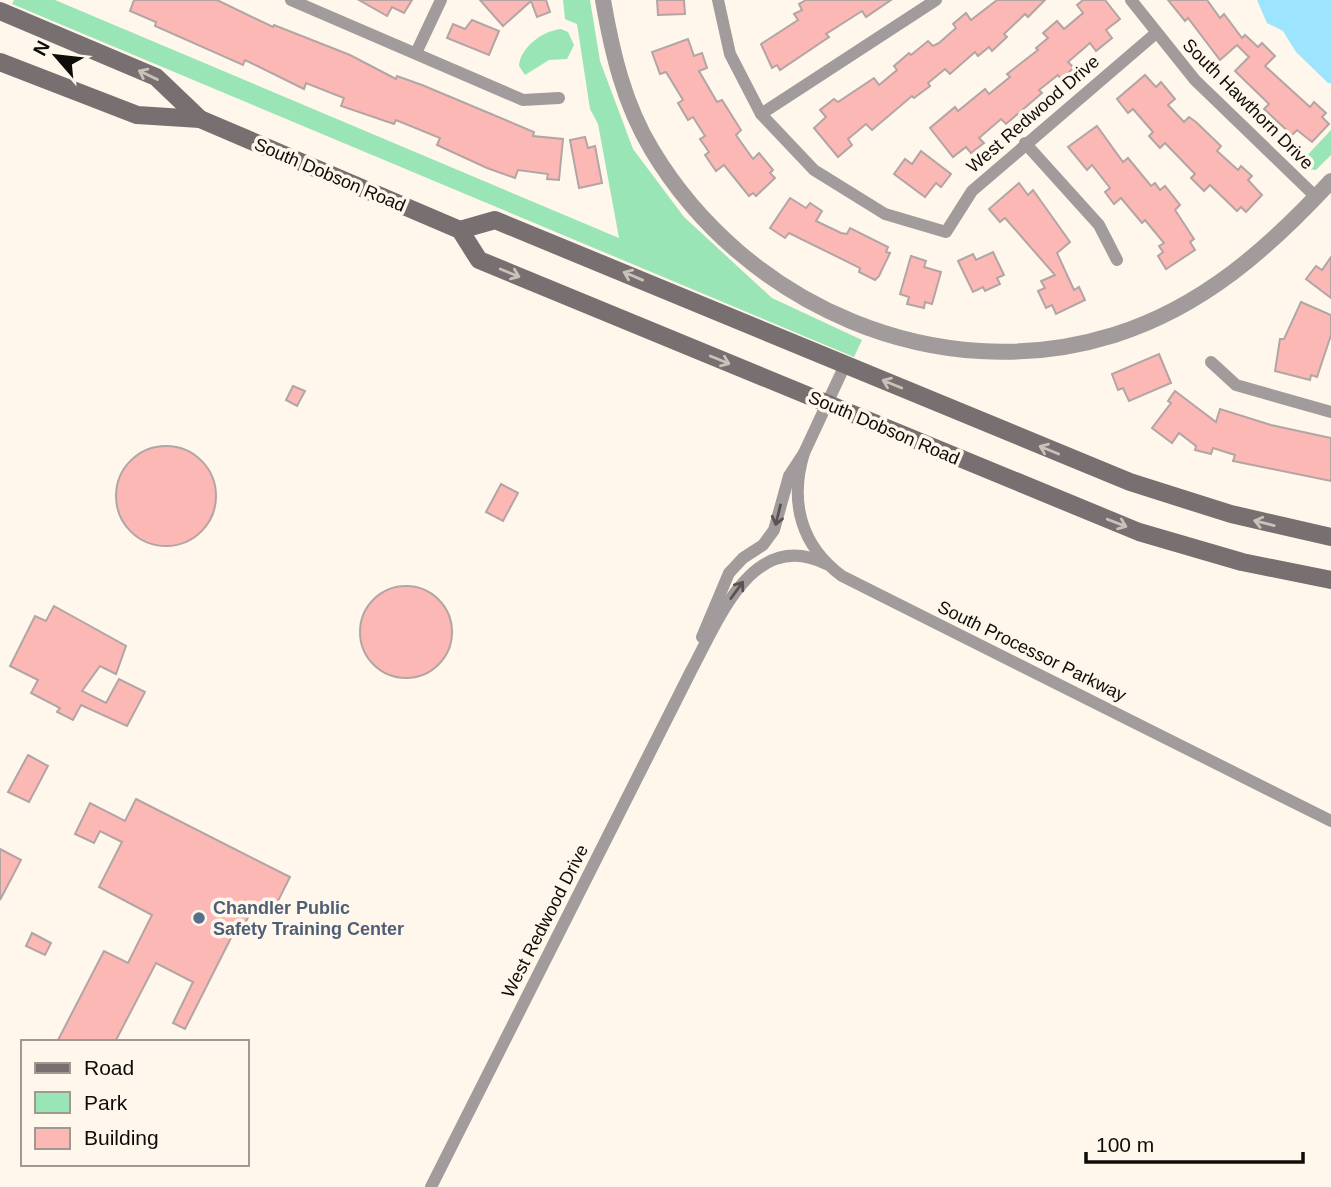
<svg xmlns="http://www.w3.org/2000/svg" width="1331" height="1187" viewBox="0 0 1331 1187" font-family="Arial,sans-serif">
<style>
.green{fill:#9ae5b6}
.water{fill:#9de4ff}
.building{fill:#fcb8b4;stroke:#b2a5a4;stroke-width:2}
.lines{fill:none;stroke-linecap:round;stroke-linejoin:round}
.minor{stroke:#a19b9c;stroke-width:12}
.tertiary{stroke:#a19b9c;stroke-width:16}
.secondary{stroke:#786f70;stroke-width:18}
.oneway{stroke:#c9c1ba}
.oneway2{stroke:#585453}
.service-dot{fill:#5c6f8a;stroke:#fff7ec;stroke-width:2.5}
.labels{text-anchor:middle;stroke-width:7;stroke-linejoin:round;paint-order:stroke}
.street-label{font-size:18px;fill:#0f0d0a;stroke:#fff7ec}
.service-label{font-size:18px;font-weight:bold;fill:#4e5e75;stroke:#fff7ec;text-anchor:start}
</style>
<rect width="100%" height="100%" fill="#fff7ec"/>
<!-- green -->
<g class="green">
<polygon points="14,0 55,0 619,238 598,124 590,109 577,24 565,19 563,0 590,0 600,61 633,149 684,217 772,298 862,340 854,357 12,4"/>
<path d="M561,29l7,3 6,13 -7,14 -18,1 -24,15 -6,-9c1,-18 23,-35 42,-37z"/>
<polygon points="1331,130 1331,155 1316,170 1305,169 1299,164"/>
</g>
<!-- water -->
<polygon class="water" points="1257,0 1331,0 1331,83 1328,83 1296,52 1283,31 1267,23"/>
<!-- building -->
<g class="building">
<polygon points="134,0 217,0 273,27 274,25 350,55 396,79 397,76 422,85 534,132 533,136 563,139 559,180 547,179 548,174 518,170 515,178 487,168 437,145 440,138 396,120 394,124 341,106 344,98 306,83 304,89 245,60 243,65 155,26 156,22 130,11"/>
<polygon points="359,0 412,0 404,13 392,7 387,16"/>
<polygon points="480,0 546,0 550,12 537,17 531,1 503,26"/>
<polygon points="657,0 684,0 685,14 658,15"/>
<polygon points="806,0 891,0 866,17 862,11 826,34 829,37 780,70 777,65 772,68 761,44 798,20 794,14 802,10 799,4"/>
<polygon points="997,0 1045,0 1028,17 1025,14 1004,34 1007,37 992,51 989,47 978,56 975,52 950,74 945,69 928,83 930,86 914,98 912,96 872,130 866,124 848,139 852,145 838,157 814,128 826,117 820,110 834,99 838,102 874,78 879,85 897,70 894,66 909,53 911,55 928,41 933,46 939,43 956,28 953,24 966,13 971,20"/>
<polygon points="1083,0 1105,0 1120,19 1106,30 1112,38 1096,51 1090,43 1068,62 1074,68 1061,79 1058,75 1039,90 1042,93 1006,124 1001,119 979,138 984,143 971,153 966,147 953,157 930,128 955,107 958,111 985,89 989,94 1010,77 1007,74 1038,50 1036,48 1048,38 1043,33 1057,21 1064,29 1083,13 1077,5"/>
<polygon points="1168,0 1207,0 1220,18 1224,14 1242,38 1245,35 1258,47 1262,43 1275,56 1265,66 1310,107 1314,102 1326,113 1322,117 1329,124 1312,142 1297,130 1292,135 1264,109 1269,104 1235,71 1249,57 1237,45 1220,60 1188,18 1185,21"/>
<polygon points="472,20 499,31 489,55 447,38 453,24 465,29"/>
<polygon points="688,39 694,56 702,53 707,68 699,71 717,102 722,100 741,130 736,135 753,159 759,153 773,170 770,173 775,178 756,196 753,193 749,196 724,165 716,171 705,155 709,152 700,139 705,136 693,117 688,120 678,103 683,100 666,72 660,74 652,52"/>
<polygon points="1145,75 1156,87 1161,82 1175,99 1168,105 1184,122 1189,117 1196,122 1221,146 1217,151 1238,170 1241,166 1252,176 1248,180 1262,195 1246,212 1241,207 1237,211 1210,185 1204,191 1191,178 1195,174 1165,143 1160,148 1149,136 1153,132 1133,109 1128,113 1117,99"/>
<polygon points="1097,126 1123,162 1128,158 1151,186 1155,183 1160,190 1165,186 1180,205 1175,210 1194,239 1190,242 1195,250 1166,269 1158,256 1163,252 1159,246 1164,243 1145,220 1142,223 1121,198 1114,204 1105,192 1110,188 1092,165 1087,170 1068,147"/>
<polygon points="585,137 588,148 595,146 602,183 579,188 570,140"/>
<polygon points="921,151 951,174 941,187 936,183 925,197 894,174 905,159 912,164"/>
<polygon points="1019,183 1028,195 1033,190 1070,242 1057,253 1074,290 1079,287 1085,300 1056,314 1052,305 1046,308 1038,291 1045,288 1041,281 1055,275 1005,218 1000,222 989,209"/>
<polygon points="790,198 806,208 810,203 822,211 816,221 841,233 847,234 850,228 888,247 886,252 890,253 879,276 875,280 859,272 860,268 789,233 785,238 770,228"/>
<polygon points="993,252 1004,275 997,278 1000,284 985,291 983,287 973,292 958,261 973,254 976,260"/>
<polygon points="911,256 926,261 924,267 941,272 932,304 925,302 924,308 907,304 909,297 900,294"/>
<polygon points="1331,257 1331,298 1306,279 1316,266 1322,270"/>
<polygon points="1301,302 1331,315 1331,335 1317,377 1311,375 1310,380 1275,371 1280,339 1284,339"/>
<polygon points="1159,354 1171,383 1129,401 1123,388 1118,390 1112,374"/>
<polygon points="293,386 305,391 297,406 286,400"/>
<polygon points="1175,391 1216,422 1220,409 1271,425 1331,438 1331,481 1233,461 1235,455 1213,448 1211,454 1195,450 1196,446 1179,433 1172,443 1152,428 1171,403 1168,401"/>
<circle cx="166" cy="496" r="50"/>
<polygon points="501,484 518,493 503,521 486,512"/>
<circle cx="406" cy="632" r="46"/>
<polygon points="54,606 126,646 116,674 100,666 82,691 106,703 119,679 145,692 127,726 81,705 73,720 57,712 60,708 31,693 38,680 10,666 35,616 46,621"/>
<polygon points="28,755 48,766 29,802 8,792"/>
<polygon points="136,799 290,877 272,913 255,904 243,927 238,924 185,1029 173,1023 193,982 156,963 115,1042 57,1042 104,951 128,963 152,915 99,887 122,842 100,831 94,843 75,834 90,803 125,821"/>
<polygon points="0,849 21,860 0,900"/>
<polygon points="32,933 51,943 45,955 26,946"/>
</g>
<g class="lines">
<!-- minor -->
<g class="minor">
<polyline points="291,0 523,100 559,98"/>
<polyline points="718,0 730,54 761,114 814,170 885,214 946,232 972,191 1155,34"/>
<polyline points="1131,0 1195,80 1316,197"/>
<polyline points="416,53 441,0"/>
<polyline points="761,114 936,0"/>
<polyline points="1025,143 1099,225 1117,260"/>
<polyline points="1211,362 1236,385 1331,412"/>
<path d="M804,453c-15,49 -3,93 38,123l489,245"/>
<polyline points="702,637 729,573 743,558 763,545 774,530 789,476 804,453 845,365"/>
<path d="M431,1187l260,-516c27,-50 62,-144 135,-107"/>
</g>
<!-- tertiary -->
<path class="tertiary" d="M603,0c9,52 21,104 49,150 93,155 285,240 462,185 89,-28 155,-87 217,-154"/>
<!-- secondary -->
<g class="secondary">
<polyline points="0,11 156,77 200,119 460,230 479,260 1139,532 1242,562 1331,580"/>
<polyline points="0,62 137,115 200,119"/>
<polyline points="460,230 495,220 1130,482 1231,514 1331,537"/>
</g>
</g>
<!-- one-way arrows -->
<defs><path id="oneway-shaft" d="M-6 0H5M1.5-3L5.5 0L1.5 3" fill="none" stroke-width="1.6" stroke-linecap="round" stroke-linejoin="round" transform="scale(1.75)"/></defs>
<g class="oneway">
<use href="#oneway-shaft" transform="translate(148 75) rotate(-154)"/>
<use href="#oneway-shaft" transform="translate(510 273) rotate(22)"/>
<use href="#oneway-shaft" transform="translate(633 276) rotate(-157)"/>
<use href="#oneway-shaft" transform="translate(720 360) rotate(22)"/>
<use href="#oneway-shaft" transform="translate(892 384) rotate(-158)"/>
<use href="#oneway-shaft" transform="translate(1049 450) rotate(-158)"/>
<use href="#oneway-shaft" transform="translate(1117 523) rotate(21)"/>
<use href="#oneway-shaft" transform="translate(1264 523) rotate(-166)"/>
</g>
<g class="oneway2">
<use href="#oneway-shaft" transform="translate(778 515) rotate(104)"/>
<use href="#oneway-shaft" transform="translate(737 590) rotate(-54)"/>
</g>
<!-- markers -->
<circle class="service-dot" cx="199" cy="918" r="7"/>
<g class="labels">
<!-- street labels -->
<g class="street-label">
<text transform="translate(1248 104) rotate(45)" y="6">South Hawthorn Drive</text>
<text transform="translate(1033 114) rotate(-41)" y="6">West Redwood Drive</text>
<text transform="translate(330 175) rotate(23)" y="6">South Dobson Road</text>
<text transform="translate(884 428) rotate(23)" y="6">South Dobson Road</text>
<text transform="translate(1032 651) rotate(26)" y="6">South Processor Parkway</text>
<text transform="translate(545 921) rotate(-63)" y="6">West Redwood Drive</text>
</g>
<!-- service labels -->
<g class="service-label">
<text x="213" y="914">Chandler Public<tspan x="213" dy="21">Safety Training Center</tspan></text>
</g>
</g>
<!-- legend -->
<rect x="21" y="1040" width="228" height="126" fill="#fff7ec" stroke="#9f9992" stroke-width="2"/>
<rect x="35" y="1063" width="35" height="10" fill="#786f70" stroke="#9f9992" stroke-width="2"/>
<text x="84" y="1075" font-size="21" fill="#0f0d0a">Road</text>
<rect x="35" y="1092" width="35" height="21" fill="#9ae5b6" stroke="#9f9992" stroke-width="2"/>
<text x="84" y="1110" font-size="21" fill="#0f0d0a">Park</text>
<rect x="35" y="1128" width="35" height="21" fill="#fcb8b4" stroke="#9f9992" stroke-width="2"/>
<text x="84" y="1145" font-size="21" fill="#0f0d0a">Building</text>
<!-- north arrow -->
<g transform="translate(56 56) rotate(298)" stroke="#fff7ec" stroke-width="5" paint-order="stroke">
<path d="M0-5L12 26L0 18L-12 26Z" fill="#0f0d0a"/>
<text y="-10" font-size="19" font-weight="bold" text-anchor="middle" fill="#0f0d0a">N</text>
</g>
<!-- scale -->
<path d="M1086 1152v10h217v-10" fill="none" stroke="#0f0d0a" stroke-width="3.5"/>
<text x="1096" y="1152" font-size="21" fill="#0f0d0a" stroke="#fff7ec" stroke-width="5" paint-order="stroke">100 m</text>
</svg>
